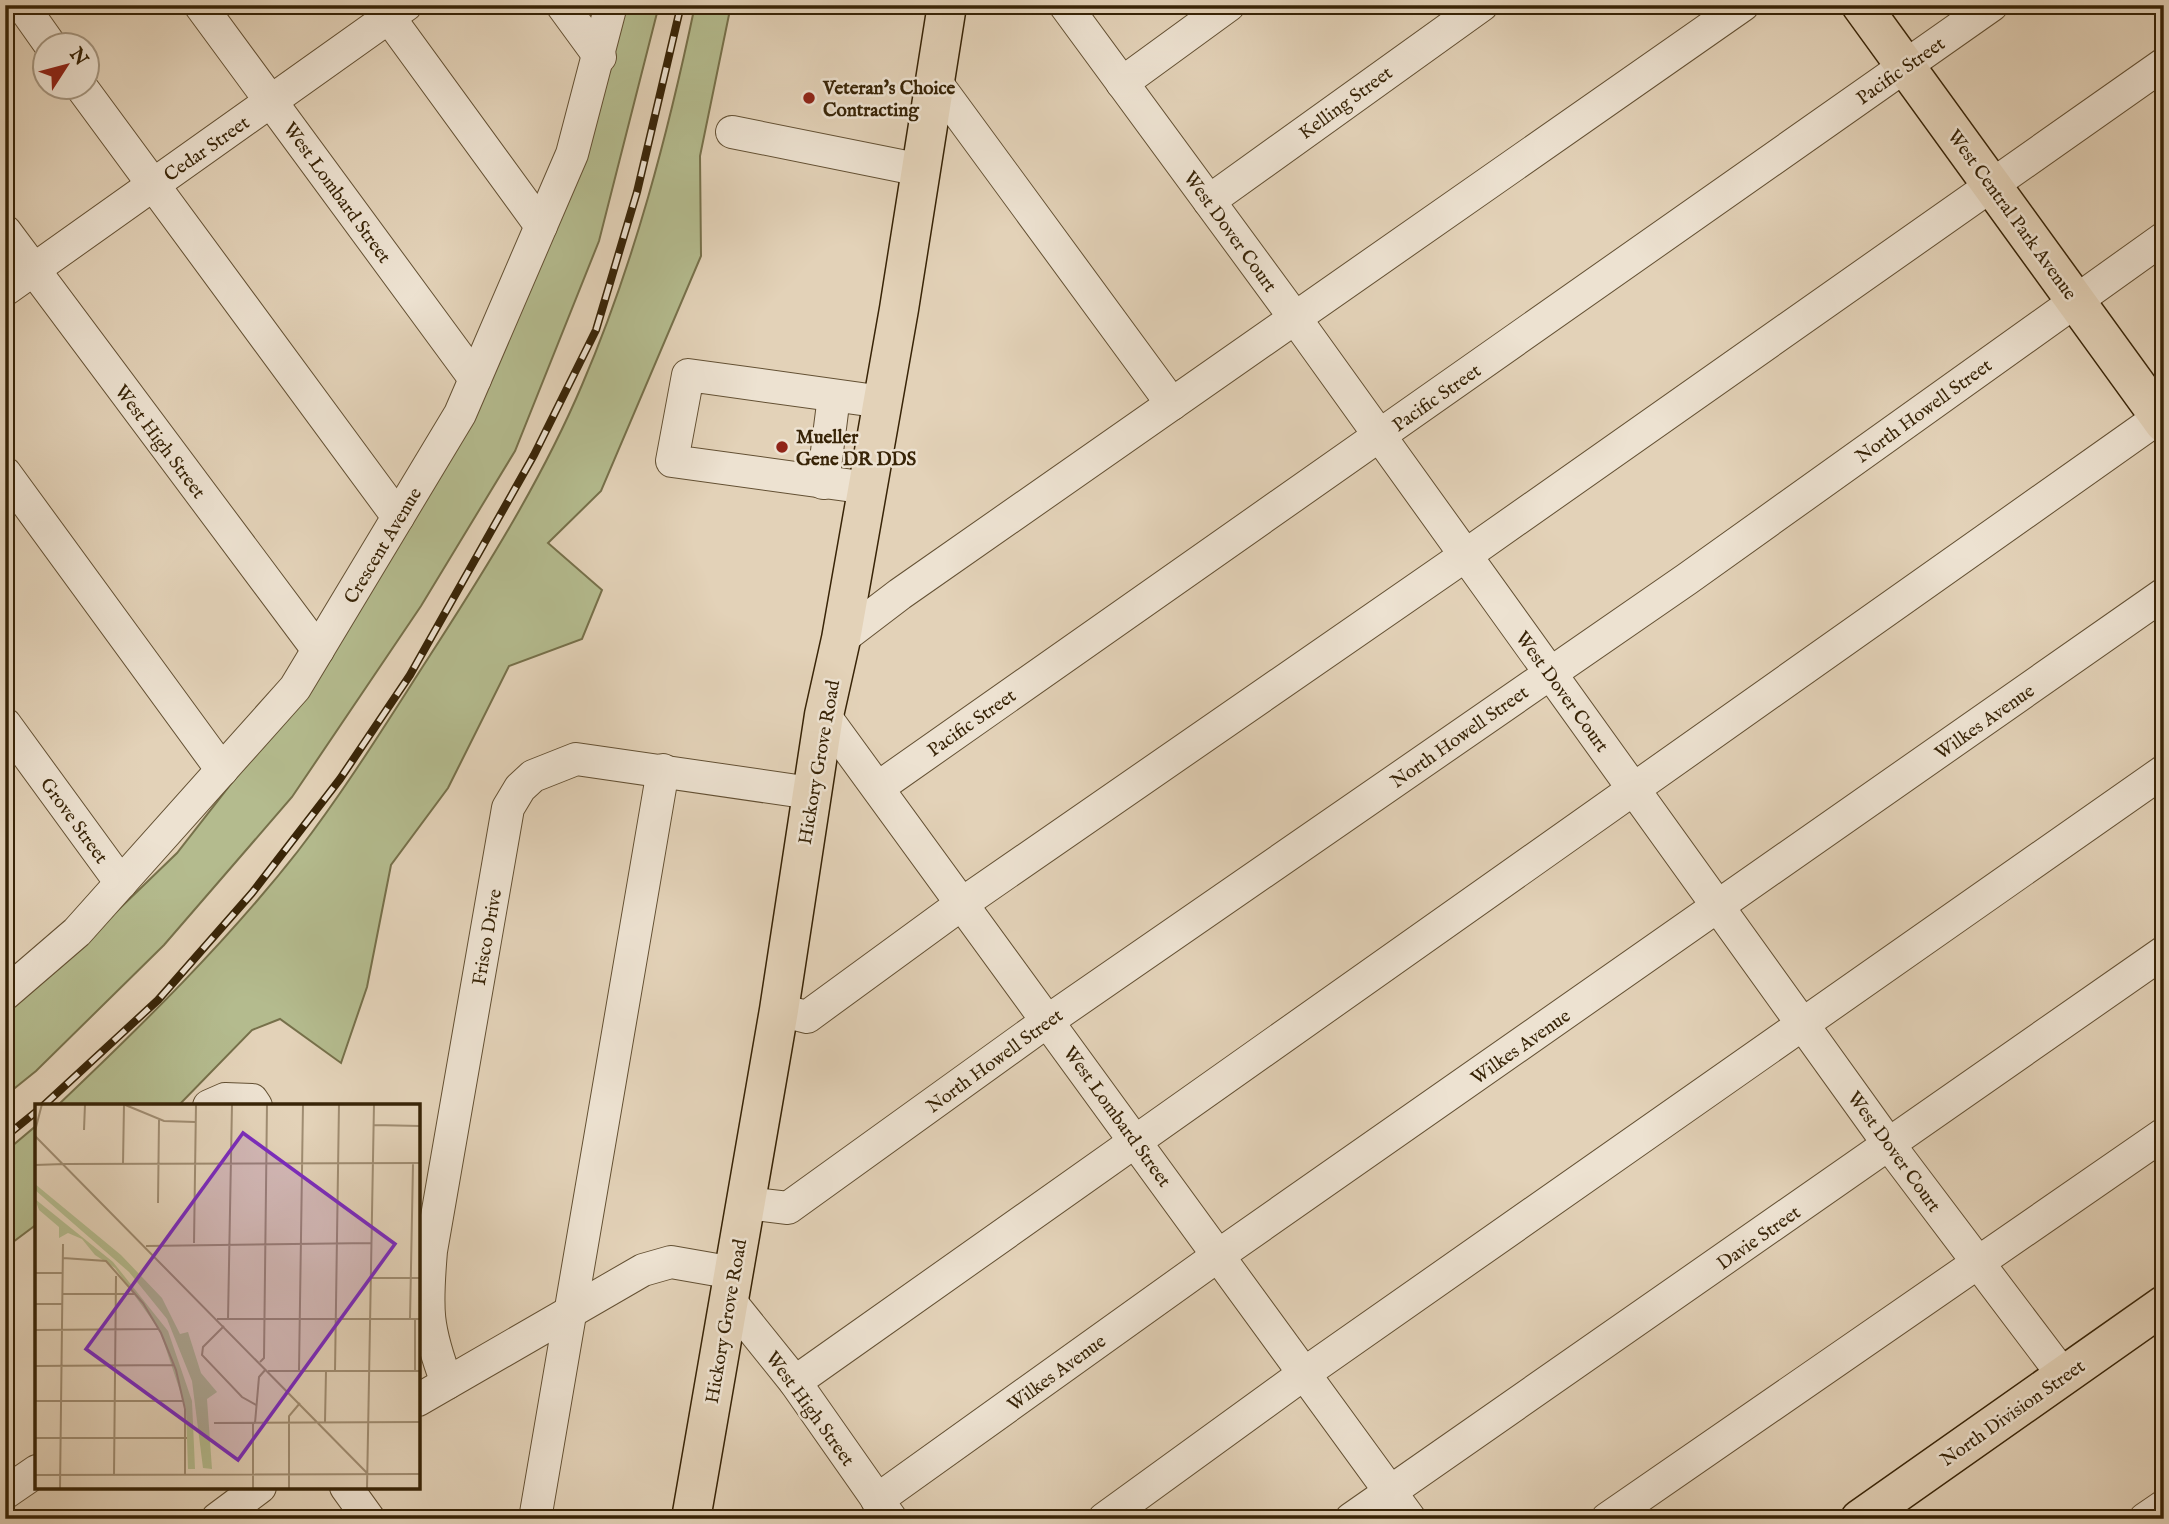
<svg xmlns="http://www.w3.org/2000/svg" width="2169" height="1524" viewBox="0 0 2169 1524" font-family="'IM FELL English',serif">
<style>
.green{fill:#b4bb8e;stroke:#76704a;stroke-width:2}
.lines{fill:none;stroke-linecap:round;stroke-linejoin:round}
.minor-casing{stroke:#635033;stroke-width:34}
.major-casing{stroke:#382407;stroke-width:41}
.minor{stroke:#ede2d1;stroke-width:32}
.major{stroke:#e3d2b8;stroke-width:38}
.rail-casing{stroke:#382407;stroke-width:8}
.rail{stroke:#ede2d1;stroke-width:5;stroke-dasharray:16;stroke-linecap:butt}
.poi-dot{fill:#8f2418;stroke:#ede2d1;stroke-width:2.5}
.labels{text-anchor:middle;stroke-width:5;stroke-linejoin:round;paint-order:stroke}
.street-label{font-size:19px;fill:#382407;stroke:#ede2d1}
.poi-label{font-size:19px;font-weight:bold;fill:#382407;stroke:#ede2d1;text-anchor:start}
.inset-road{fill:none;stroke:#9f8c71;stroke-width:2}
.view{fill:#7b2cbf;fill-opacity:0.15;stroke:#7b2cbf;stroke-width:3.5}
.inset-edge{fill:none;stroke:#382407;stroke-width:3.5}
</style>
<rect width="100%" height="100%" fill="#e3d2b8"/>
<filter id="stains"><feTurbulence type="fractalNoise" baseFrequency=".00286" numOctaves="4"/><feColorMatrix values="0 0 0 0 .2 0 0 0 0 .09 0 0 0 0 .02 0 0 0 .5 -.17"/></filter>
<radialGradient id="worn" r=".72"><stop offset=".6" stop-color="#630" stop-opacity="0"/><stop offset="1" stop-color="#630" stop-opacity=".3"/></radialGradient>
<!-- green -->
<g class="green">
<polygon points="620,5 659,5 599,241 515,451 421,606 292,797 164,945 36,1071 5,1096 5,1011 86,941 177,853 298,698 412,512"/>
<path d="M695,5h36l-31,151 1,100 -100,235 -53,52 54,47 -20,49 -73,27 -61,122 -57,77 -24,122 -26,76 -61,-44 -28,11 -74,76h-121c85,-81 169,-163 241,-255 50,-65 94,-137 138,-205 54,-84 107,-169 146,-261 52,-121 86,-251 113,-380z"/>
<polygon points="37,1125 37,1224 5,1248 5,1152"/>
</g>
<g class="lines">
<defs>
<g id="minor">
<polyline points="22,5 51,46"/>
<polyline points="200,5 475,379"/>
<polyline points="380,5 541,226"/>
<polyline points="562,5 600,57"/>
<polyline points="1065,5 1295,318 1890,1146 2063,1375"/>
<polyline points="935,81 1172,404"/>
<polyline points="1122,83 1229,5"/>
<polyline points="82,88 398,517"/>
<polyline points="732,132 921,170"/>
<polyline points="1209,201 1482,5"/>
<polyline points="5,231 318,650"/>
<polyline points="5,290 406,5"/>
<polyline points="5,473 222,770"/>
<polyline points="823,483 834,396"/>
<polyline points="868,488 672,461 688,375 883,402"/>
<polyline points="841,639 900,594 1743,5"/>
<polyline points="824,715 1410,1519"/>
<polyline points="5,724 121,883"/>
<polyline points="879,787 1992,5"/>
<polyline points="5,994 77,932 295,688 460,414 572,154 611,5"/>
<polyline points="779,1010 807,1017 963,903 1466,555 2164,64"/>
<polyline points="209,1106 225,1099 252,1100 256,1106"/>
<polyline points="746,1203 788,1208 1049,1020 1687,579 2164,238"/>
<polyline points="729,1300 795,1382 891,1519"/>
<polyline points="795,1382 2164,414"/>
<path d="M447,1383c-21,-56 -21,-73 -16,-132l77,-443 12,-20 13,-12 43,-17 235,34"/>
<polyline points="418,1400 643,1270 671,1262 734,1273"/>
<polyline points="346,1487 369,1519"/>
<polyline points="5,1493 37,1471"/>
<polyline points="877,1500 1219,1255 2164,594"/>
<polyline points="217,1519 260,1487"/>
<polyline points="535,1519 663,770"/>
<polyline points="1104,1519 1305,1373 2164,771"/>
<polyline points="1351,1519 2164,952"/>
<polyline points="1607,1519 2164,1134"/>
<polyline points="2145,1519 2164,1506"/>
</g>
<g id="major">
<polyline points="1861,5 2164,423"/>
<polyline points="691,1519 779,1010 824,715 841,639 899,309 947,5"/>
<polyline points="1860,1519 2164,1305"/>
</g>
</defs>
<!-- minor casing -->
<use href="#minor" class="minor-casing"/>
<!-- major casing -->
<use href="#major" class="major-casing"/>
<!-- minor -->
<use href="#minor" class="minor"/>
<!-- major -->
<use href="#major" class="major"/>
<defs>
<g id="rail">
<polyline points="43,1106 158,1000 252,893 340,779 410,675 534,455 596,330 637,192 681,5"/>
<polyline points="5,1137 37,1111"/>
</g>
</defs>
<!-- rail casing -->
<use href="#rail" class="rail-casing"/>
<!-- rail -->
<use href="#rail" class="rail"/>
</g>
<!-- markers -->
<g class="poi-dot">
<circle cx="809" cy="98" r="7"/>
<circle cx="782" cy="447" r="7"/>
</g>
<g class="labels">
<!-- street labels -->
<g class="street-label">
<text transform="translate(1900 70) rotate(-35)" y="7">Pacific Street</text>
<text transform="translate(1345 102) rotate(-36)" y="7">Kelling Street</text>
<text transform="translate(206 148) rotate(-35)" y="7">Cedar Street</text>
<text transform="translate(338 192) rotate(54)" y="7">West Lombard Street</text>
<text transform="translate(2013 214) rotate(54)" y="7">West Central Park Avenue</text>
<text transform="translate(1231 231) rotate(54)" y="7">West Dover Court</text>
<text transform="translate(1436 397) rotate(-35)" y="7">Pacific Street</text>
<text transform="translate(1923 410) rotate(-36)" y="7">North Howell Street</text>
<text transform="translate(161 441) rotate(53)" y="7">West High Street</text>
<text transform="translate(382 545) rotate(-59)" y="7">Crescent Avenue</text>
<text transform="translate(1563 691) rotate(54)" y="7">West Dover Court</text>
<text transform="translate(1984 721) rotate(-35)" y="7">Wilkes Avenue</text>
<text transform="translate(971 722) rotate(-35)" y="7">Pacific Street</text>
<text transform="translate(1459 736) rotate(-35)" y="7">North Howell Street</text>
<text transform="translate(818 762) rotate(-80)" y="7">Hickory Grove Road</text>
<text transform="translate(75 820) rotate(54)" y="7">Grove Street</text>
<text transform="translate(486 937) rotate(-80)" y="7">Frisco Drive</text>
<text transform="translate(1520 1046) rotate(-35)" y="7">Wilkes Avenue</text>
<text transform="translate(994 1060) rotate(-36)" y="7">North Howell Street</text>
<text transform="translate(1118 1116) rotate(54)" y="7">West Lombard Street</text>
<text transform="translate(1895 1151) rotate(54)" y="7">West Dover Court</text>
<text transform="translate(1758 1237) rotate(-35)" y="7">Davie Street</text>
<text transform="translate(725 1321) rotate(-80)" y="7">Hickory Grove Road</text>
<text transform="translate(1056 1372) rotate(-36)" y="7">Wilkes Avenue</text>
<text transform="translate(811 1408) rotate(54)" y="7">West High Street</text>
<text transform="translate(2012 1412) rotate(-35)" y="7">North Division Street</text>
</g>
<!-- poi labels -->
<g class="poi-label">
<text x="823" y="94">Veteran's Choice<tspan x="823" dy="22">Contracting</tspan></text>
<text x="796" y="443">Mueller<tspan x="796" dy="22">Gene DR DDS</tspan></text>
</g>
</g>
<!-- overview -->
<g transform="translate(35 1104)">
<rect width="385" height="385" fill="#e3d2b8"/>
<path d="M0,80l86,71 41,43 18,36 8,-2 13,41 16,19 -10,7 5,70 -9,-1 -11,-87 -25,-62 -38,-47 -94,-82zM0,95l78,63 55,69 24,70 3,68h-7l-2,-60 -26,-78 -45,-63 -20,-13 -13,-16 -14,-6 -9,5v-11l-20,-17z" fill="#b4bb8e"/>
<path class="inset-road" d="M88,0l41,17 31,1M339,21l46,1M49,26l1,-26M0,27l7,-27M0,32l333,338M29,60l356,-1M88,60l1,-60M0,61l29,-1M123,99l1,-83M159,139l2,-139M111,142l226,-3M28,154l43,3 37,42 18,30 15,37 9,39v65M0,169h28M337,174h48M28,190h72M0,200h27M182,215h203M193,215l4,-215M375,215l3,-155M380,215v52M189,222l-21,21 -1,8 40,42 14,8M0,226l123,-1M225,258l4,-4 3,-254M0,262l139,-1M264,266l4,-266M233,267h152M300,267l4,-267M0,297h148M290,318l1,-51M179,319l206,-1M220,319l4,-46 7,-8M0,334h152M79,370l2,-198M0,371l385,-1M25,385l3,-245M218,385v-66M254,385v-73l11,-13M332,385l7,-385"/>
<path class="view" d="M208,29l152,111 -157,216 -152,-111z"/>
<rect width="385" height="385" class="inset-edge"/>
</g>
<!-- margin -->
<rect width="2169" height="1524" fill="none" stroke="#e3d2b8" stroke-width="28"/>
<rect x="7" y="7" width="2155" height="1510" fill="none" stroke="#382407" stroke-width="3.5"/>
<rect x="14" y="14" width="2141" height="1496" fill="none" stroke="#382407" stroke-width="2"/>
<!-- north arrow -->
<g transform="translate(66 66) rotate(54)"><circle r="33" fill="#ede2d1" stroke="#a59680" stroke-width="2"/>
<path d="M0-5L12 26L0 18L-12 26Z" fill="#8f2418"/>
<text y="-10" font-size="19" font-weight="bold" text-anchor="middle" fill="#382407">N</text>
</g>
<rect width="100%" height="100%" filter="url(#stains)"/>
<rect width="100%" height="100%" fill="url(#worn)"/>
</svg>
